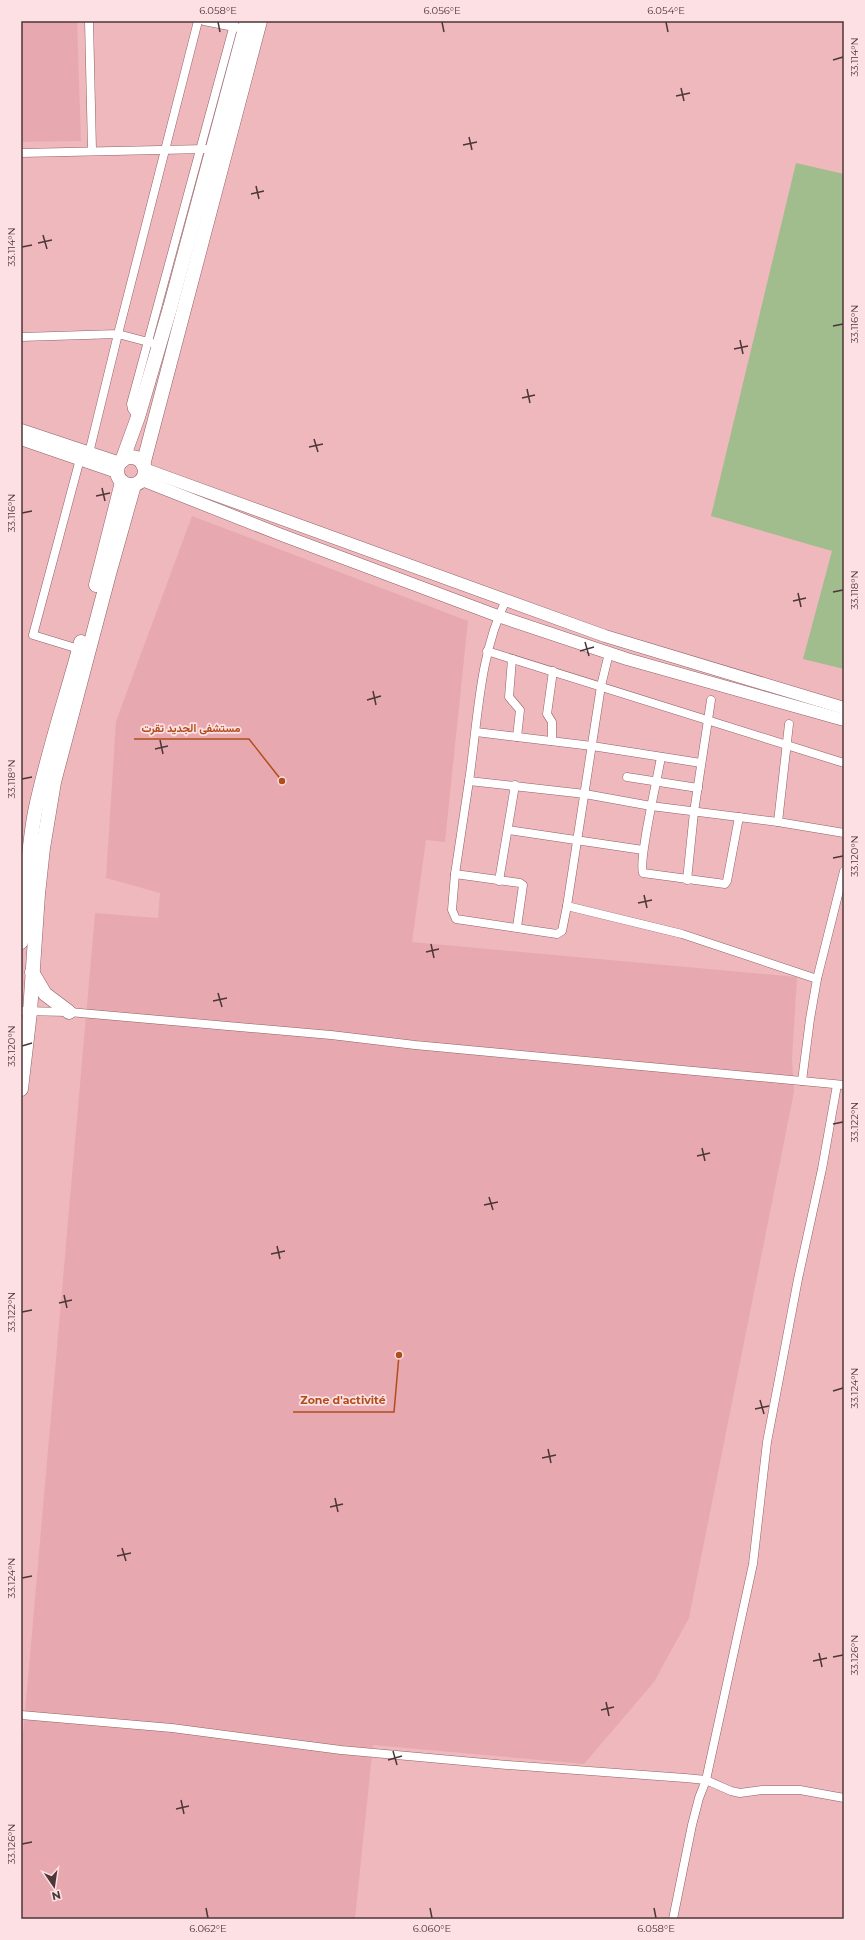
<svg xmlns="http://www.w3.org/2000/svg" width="865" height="1940" viewBox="0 0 865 1940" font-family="Montserrat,Vazirmatn,sans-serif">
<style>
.built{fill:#e7a9af}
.green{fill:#a1bc8d}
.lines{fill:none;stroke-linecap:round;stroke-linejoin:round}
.street-casing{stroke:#916065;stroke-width:9}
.primary-casing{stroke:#916065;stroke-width:13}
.highway-casing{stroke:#916065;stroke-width:15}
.street{stroke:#fff;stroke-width:8}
.primary{stroke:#fff;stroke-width:12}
.highway{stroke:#fff;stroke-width:14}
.ticks{fill:none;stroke:#4c3638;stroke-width:1.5}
.leader{fill:none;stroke:#b14d1b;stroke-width:1.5}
.callout-dot{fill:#b14d1b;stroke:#fde0e3;stroke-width:1.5}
.callout-label{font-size:11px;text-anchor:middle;font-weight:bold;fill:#b14d1b;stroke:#fde0e3;stroke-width:3.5;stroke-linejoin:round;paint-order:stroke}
.neatline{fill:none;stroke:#4c3638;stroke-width:1.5}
.ticks-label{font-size:10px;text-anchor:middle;fill:#4c3638}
</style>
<rect width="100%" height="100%" fill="#eeb8bd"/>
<!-- built -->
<g class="built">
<polygon points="21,21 77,21 81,141 21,142"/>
<polygon points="192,516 468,621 445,842 426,840 412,942 797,977 792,1059 794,1092 689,1618 654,1682 584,1764 373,1745 355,1919 21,1919 21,1758 95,913 158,918 160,893 106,878 116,721"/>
</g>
<!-- green -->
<polygon class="green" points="796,163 844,174 844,669 803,659 832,551 711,516"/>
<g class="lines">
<defs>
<g id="street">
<polyline points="89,21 92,150"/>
<polyline points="204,21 239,28"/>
<polyline points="21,153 206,149"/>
<polyline points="21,337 118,334 198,21"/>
<polyline points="138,417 132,409 131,404 235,21"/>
<polyline points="89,453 118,334 152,343"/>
<polyline points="80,459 33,635 82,650"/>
<path d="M506,600c-27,55 -28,120 -37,181l116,13 66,12 127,16 66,11"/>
<polyline points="487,651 844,763"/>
<polyline points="609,653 601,686 567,906 682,934 817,979"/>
<polyline points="512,659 509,697 520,710 517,737"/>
<polyline points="476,732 592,746 701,763"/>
<polyline points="552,741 552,722 547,714 553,671"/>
<path d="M661,757c-3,19 -23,104 -18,116l82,11 2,-3 12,-64"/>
<polyline points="627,777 698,788"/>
<polyline points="469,781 455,874 452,910 456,919 557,934 562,931 567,906"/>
<polyline points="778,822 789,724"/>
<polyline points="508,830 643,850"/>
<polyline points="455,874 520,883 523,885 517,927"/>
<polyline points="687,880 694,812 711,700"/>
<polyline points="499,881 515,785"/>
<polyline points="21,1011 69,1012 331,1035 415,1045 844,1085"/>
<polyline points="802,1081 810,1019 817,979 844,871"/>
<polyline points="21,1715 172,1728 341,1750 507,1765 685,1778 706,1780 731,1791 740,1793 762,1790 800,1790 844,1798"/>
<polyline points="673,1919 692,1825 699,1798 706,1780 753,1564 767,1442 798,1279 822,1169 837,1085"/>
</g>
<g id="primary">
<polyline points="21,430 120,463"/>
<polyline points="21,439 117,472"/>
<polyline points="144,469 605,636 844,708"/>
<polyline points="142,480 279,534 498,616 627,659 844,720"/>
</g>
<g id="highway">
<circle cx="131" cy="471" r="14"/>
<polyline points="122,461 138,417 170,308 247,21"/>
<polyline points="143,465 260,21"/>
<polyline points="96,585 122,482"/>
<path d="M21,942c5,-43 6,-88 14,-130 12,-58 31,-114 46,-170"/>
<polyline points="32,972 45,994 69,1012"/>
<polyline points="21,1089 30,1012 38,894 43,848 54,782 109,574 134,485"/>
</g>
</defs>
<!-- street casing -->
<use href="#street" class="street-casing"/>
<!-- primary casing -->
<use href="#primary" class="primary-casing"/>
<!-- highway casing -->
<use href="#highway" class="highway-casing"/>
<!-- street -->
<use href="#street" class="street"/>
<!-- primary -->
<use href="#primary" class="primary"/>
<!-- highway -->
<use href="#highway" class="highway"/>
</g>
<!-- ticks -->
<path class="ticks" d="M218,22l2,10M442,22l2,10M666,22l2,10M833,60l10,-3M681,88l3,13M676,96l14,-3M469,137l3,13M463,145l14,-3M256,186l3,13M251,194l13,-3M43,235l4,14M38,243l14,-3M22,247l10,-2M833,326l10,-2M740,340l3,14M734,349l14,-3M527,389l3,14M522,398l13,-3M314,439l4,13M309,447l14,-3M102,488l3,13M96,496l14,-3M22,513l10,-2M833,592l10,-2M798,593l3,14M793,601l13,-3M585,642l4,14M580,651l14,-4M373,691l3,14M367,700l14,-4M160,740l3,14M155,749l13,-3M22,779l10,-2M833,858l10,-2M644,895l3,13M638,903l14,-3M431,944l3,14M426,952l13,-3M218,993l4,14M213,1001l14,-3M22,1046l10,-3M833,1124l10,-2M702,1148l3,13M697,1156l13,-3M489,1197l4,13M484,1205l14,-3M277,1246l3,13M271,1254l14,-3M64,1295l3,13M59,1303l13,-3M22,1312l10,-2M833,1391l10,-3M760,1400l4,14M755,1409l14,-3M548,1449l3,14M542,1458l14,-3M335,1498l3,14M330,1507l13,-3M122,1548l4,13M117,1556l14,-3M22,1578l10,-2M819,1653l3,14M833,1657l10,-2M813,1661l14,-3M606,1702l3,14M601,1710l13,-3M393,1751l4,14M388,1760l14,-4M181,1800l3,14M176,1809l13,-3M22,1844l10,-2M206,1908l2,10M430,1908l2,10M654,1908l2,10"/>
<!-- callouts -->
<path class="leader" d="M282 781L249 739H134M399 1355L394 1412H293"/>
<g class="callout-dot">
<circle cx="282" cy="781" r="4"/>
<circle cx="399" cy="1355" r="4"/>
</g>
<g class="callout-label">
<text x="191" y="732">مستشفى الجديد تقرت</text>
<text x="343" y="1404">Zone d'activité</text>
</g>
<!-- border -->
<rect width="865" height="1940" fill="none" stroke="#fde0e3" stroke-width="44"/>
<!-- north arrow -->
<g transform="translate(54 1886) rotate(167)" stroke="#fde0e3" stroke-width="3" paint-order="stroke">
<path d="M0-3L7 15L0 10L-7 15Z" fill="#4c3638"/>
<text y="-6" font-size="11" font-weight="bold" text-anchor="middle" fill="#4c3638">N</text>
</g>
<rect x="22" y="22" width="821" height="1896" class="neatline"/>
<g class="ticks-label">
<text x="218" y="14">6.058°E</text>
<text x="442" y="14">6.056°E</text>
<text x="666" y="14">6.054°E</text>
<text transform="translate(854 57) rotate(-90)" y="4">33.114°N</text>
<text transform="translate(11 247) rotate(-90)" y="4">33.114°N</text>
<text transform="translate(854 324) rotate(-90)" y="4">33.116°N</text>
<text transform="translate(11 513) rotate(-90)" y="4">33.116°N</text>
<text transform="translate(854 590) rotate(-90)" y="4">33.118°N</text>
<text transform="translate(11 779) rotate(-90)" y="4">33.118°N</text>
<text transform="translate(854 856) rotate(-90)" y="4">33.120°N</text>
<text transform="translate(11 1046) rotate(-90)" y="4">33.120°N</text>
<text transform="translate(854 1122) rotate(-90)" y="4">33.122°N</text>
<text transform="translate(11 1312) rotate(-90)" y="4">33.122°N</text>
<text transform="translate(854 1388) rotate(-90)" y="4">33.124°N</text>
<text transform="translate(11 1578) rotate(-90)" y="4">33.124°N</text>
<text transform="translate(854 1655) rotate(-90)" y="4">33.126°N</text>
<text transform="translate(11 1844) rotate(-90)" y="4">33.126°N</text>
<text x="208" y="1932">6.062°E</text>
<text x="432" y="1932">6.060°E</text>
<text x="656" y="1932">6.058°E</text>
</g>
</svg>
